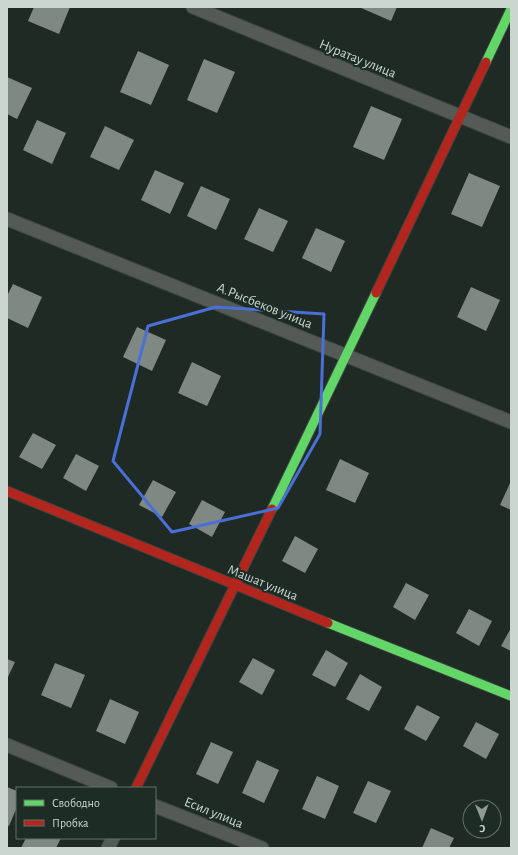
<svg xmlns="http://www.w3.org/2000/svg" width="518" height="855" viewBox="0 0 518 855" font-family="'Alegreya Sans',sans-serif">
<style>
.building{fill:#808884}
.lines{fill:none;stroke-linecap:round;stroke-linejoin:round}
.street-casing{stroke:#3c4541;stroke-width:15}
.fast-casing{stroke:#3c4541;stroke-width:11}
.jam-casing{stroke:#3c4541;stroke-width:11}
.street{stroke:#545a56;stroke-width:13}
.fast{stroke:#63d668;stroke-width:9}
.jam{stroke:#b3261e;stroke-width:9}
.marked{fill:none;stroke:#4970d6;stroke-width:3;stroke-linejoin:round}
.labels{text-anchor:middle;stroke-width:4;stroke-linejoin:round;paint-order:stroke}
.street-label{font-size:14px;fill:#ccd6d1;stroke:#1d2d25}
</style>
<rect width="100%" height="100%" fill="#202a25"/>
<!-- building -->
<g class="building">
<polygon points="34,7 70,7 59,34 28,21"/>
<polygon points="359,7 397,7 391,21"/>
<polygon points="138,51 169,65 151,105 120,92"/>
<polygon points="204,59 235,72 217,113 187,100"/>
<polygon points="7,77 32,88 17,119 7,114"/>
<polygon points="371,106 402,119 384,160 353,147"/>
<polygon points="37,120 66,133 52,164 23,150"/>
<polygon points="105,126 134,140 119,170 90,157"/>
<polygon points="155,170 184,183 170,214 141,200"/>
<polygon points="469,173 500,186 482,227 451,214"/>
<polygon points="201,186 230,199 216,230 187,216"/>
<polygon points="259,208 288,221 273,252 244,239"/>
<polygon points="316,228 345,241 331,272 302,258"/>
<polygon points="13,284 42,297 28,328 7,318 7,296"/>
<polygon points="471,287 500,300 486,331 457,317"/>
<polygon points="137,327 166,340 152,371 123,357"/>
<polygon points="192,362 221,376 207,406 178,393"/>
<polygon points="33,433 56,445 42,469 19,457"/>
<polygon points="76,454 99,466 86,491 63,478"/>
<polygon points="340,459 369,473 355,503 326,490"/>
<polygon points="153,480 176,492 162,517 139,505"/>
<polygon points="511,481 511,510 500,505"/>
<polygon points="202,500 225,512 212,537 189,524"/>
<polygon points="295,536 318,549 305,573 282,561"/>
<polygon points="406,583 429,595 415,620 393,607"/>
<polygon points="469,609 492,621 479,646 456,633"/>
<polygon points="511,628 511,651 501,646"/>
<polygon points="326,650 348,663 335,687 312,675"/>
<polygon points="253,658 275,670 262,695 239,682"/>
<polygon points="7,659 15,662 7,679"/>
<polygon points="55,663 85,675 71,708 41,695"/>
<polygon points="360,674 382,687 369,711 346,699"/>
<polygon points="110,699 139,712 125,744 96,731"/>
<polygon points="417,705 440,717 426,741 404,729"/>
<polygon points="476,722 499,734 486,759 463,746"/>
<polygon points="211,742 233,752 218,784 196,774"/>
<polygon points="257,760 279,770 264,803 242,793"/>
<polygon points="317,776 339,786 325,819 302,809"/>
<polygon points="368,781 391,791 376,823 353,813"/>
<polygon points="7,787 17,791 17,807 9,826 7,825"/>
<polygon points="431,828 454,838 449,848 422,848"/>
<polygon points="26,838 61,838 56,848 21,848"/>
</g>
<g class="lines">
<defs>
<g id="street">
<polyline points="193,7 511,137"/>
<polyline points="7,219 511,422"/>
<polyline points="7,745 111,788"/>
<polyline points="155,806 262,848"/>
<polyline points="108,848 113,838"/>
</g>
<g id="fast">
<polyline points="486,62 511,9"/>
<polyline points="272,509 376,293"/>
<polyline points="328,623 511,696"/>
</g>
<g id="jam">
<polyline points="376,293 486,62"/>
<polyline points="7,491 328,623"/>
<polyline points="136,788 272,509"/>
</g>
</defs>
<!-- street casing -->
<use href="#street" class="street-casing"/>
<!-- fast casing -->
<use href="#fast" class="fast-casing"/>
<!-- jam casing -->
<use href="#jam" class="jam-casing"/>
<!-- street -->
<use href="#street" class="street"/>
<!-- fast -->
<use href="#fast" class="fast"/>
<!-- jam -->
<use href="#jam" class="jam"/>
</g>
<!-- marked area -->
<path class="marked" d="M216,307l108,7 -4,120 -42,74 -106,24 -59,-71 35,-135z"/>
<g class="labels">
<!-- street labels -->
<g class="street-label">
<text transform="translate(358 58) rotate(22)" y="5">Нуратау улица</text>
<text transform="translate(265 305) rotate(22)" y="5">А.Рысбеков улица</text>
<text transform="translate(263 582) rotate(22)" y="5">Машат улица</text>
<text transform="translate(214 812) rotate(22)" y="5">Есил улица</text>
</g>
</g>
<!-- border -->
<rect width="518" height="855" fill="none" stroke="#ccd6d1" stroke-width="16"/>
<!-- legend -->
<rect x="16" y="787" width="140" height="52" fill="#1d2d25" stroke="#63716a"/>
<rect x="24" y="800" width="20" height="6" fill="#63d668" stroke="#63716a"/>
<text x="52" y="807" font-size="12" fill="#ccd6d1">Свободно</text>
<rect x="24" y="820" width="20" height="6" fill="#b3261e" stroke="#63716a"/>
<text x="52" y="827" font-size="12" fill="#ccd6d1">Пробка</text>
<!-- north arrow -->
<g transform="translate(482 819) rotate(179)"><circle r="19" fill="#1d2d25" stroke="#63716a"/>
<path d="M0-3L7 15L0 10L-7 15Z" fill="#909a95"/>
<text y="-6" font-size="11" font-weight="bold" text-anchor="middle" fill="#ccd6d1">С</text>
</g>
</svg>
